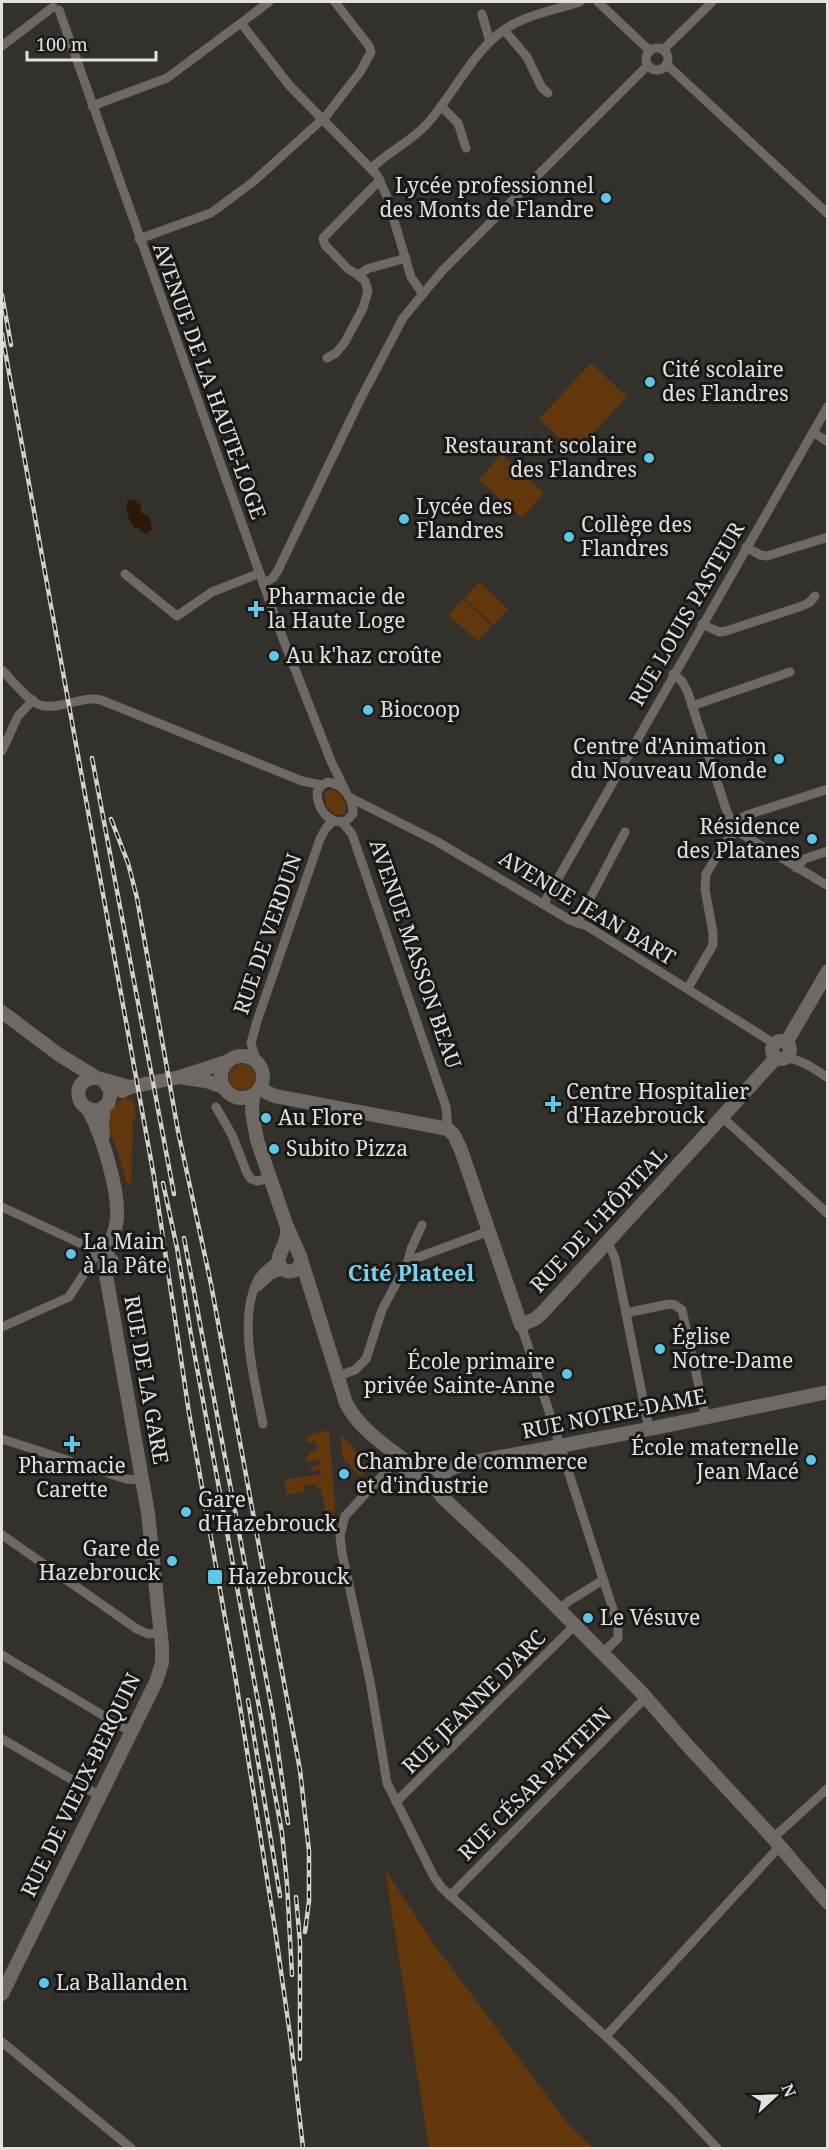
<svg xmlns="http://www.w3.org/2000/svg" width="829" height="2150" viewBox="0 0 829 2150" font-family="'Noto Serif',serif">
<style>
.green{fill:#62370b}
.water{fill:#2d1705}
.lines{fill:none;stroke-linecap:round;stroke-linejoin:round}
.street{stroke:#6e6965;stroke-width:9}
.secondary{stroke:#6e6965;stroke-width:14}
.rail-casing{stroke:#d1cecb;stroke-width:4.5}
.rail{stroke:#1a1817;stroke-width:2;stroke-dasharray:7;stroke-linecap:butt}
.poi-dot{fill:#5bc8e6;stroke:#1a1817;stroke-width:2}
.labels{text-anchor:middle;stroke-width:6;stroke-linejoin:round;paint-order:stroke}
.poi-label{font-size:21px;fill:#e3e0dd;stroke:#1a1817;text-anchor:start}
.street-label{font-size:21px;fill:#e3e0dd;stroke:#1a1817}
.neighbourhood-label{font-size:22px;font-weight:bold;fill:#73d4f1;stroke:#1a1817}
</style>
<rect width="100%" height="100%" fill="#34302c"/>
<!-- green -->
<g class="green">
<polygon points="591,363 627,397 575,452 539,419"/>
<polygon points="501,454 544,493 522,518 479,480"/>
<polygon points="479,582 508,609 494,625 464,598"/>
<polygon points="463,599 492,626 478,641 448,615"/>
<path d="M331,789c10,4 18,14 14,25l-10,1 -9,-9 -1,-14z"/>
<circle cx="242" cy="1077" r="13"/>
<path d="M124,1098l9,1 3,18 -3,2 -2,66 -5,-4c-2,-9 -5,-18 -8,-28 -7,-22 -19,-39 6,-55z"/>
<polygon points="329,1430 335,1507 334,1515 326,1516 321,1489 317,1490 316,1484 303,1486 304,1492 287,1495 284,1480 321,1474 320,1470 312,1471 311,1466 319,1465 319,1460 306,1462 305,1457 309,1456 309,1452 317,1450 316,1441 307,1443 306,1436"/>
<polygon points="341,1433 369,1468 360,1477 342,1457"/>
<polygon points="385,1869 436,1947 568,2124 593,2148 429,2148"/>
</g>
<!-- water -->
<polygon class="water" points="134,499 141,506 141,513 149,516 152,529 148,533 143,533 138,527 135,528 129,519 126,505 129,500"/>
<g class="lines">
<!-- street -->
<g class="street">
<polyline points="269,2 241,23 289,85 377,175 387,197 411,277 422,293"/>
<polyline points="598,2 650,51"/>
<polyline points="59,10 282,636 331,761 345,790"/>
<polyline points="482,14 490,42"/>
<polyline points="504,30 527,57 542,88 548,93"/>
<polyline points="2,46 53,7"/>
<circle cx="657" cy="59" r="11"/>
<polyline points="663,50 712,2"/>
<polyline points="666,64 828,214"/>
<polyline points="92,106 167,78 241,23"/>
<polyline points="441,106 458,123 466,148"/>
<path d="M372,168c16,-16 38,-26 54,-43 28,-30 48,-78 84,-99 21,-12 47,-17 70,-24"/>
<polyline points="139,239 211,213 253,182 326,116 360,72 371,52 369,46 335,2"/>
<polyline points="358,275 367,269 406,258"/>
<polyline points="327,358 336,353 345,342 363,308 368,291 365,281 358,275 348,269 325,245 323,238 380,180"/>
<polyline points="813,432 828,442"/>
<polyline points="746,547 760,555 767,556 828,537"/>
<polyline points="125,574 177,616 212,592 260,573"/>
<polyline points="263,584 273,578 278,570 360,400 403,318 442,271 648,65"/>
<polyline points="702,624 719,632 726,631 802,606 810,602 815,596"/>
<path d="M2,670c9,9 27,32 38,35 18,6 42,-10 61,-5l201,81 20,4"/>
<polyline points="673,674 682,681 688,693 726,809 732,823 740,833 828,886"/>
<polyline points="692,706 790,672"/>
<polyline points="2,751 18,716 33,700"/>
<path d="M328,782c15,2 26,17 25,32l-7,7c-18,4 -29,-13 -29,-29l5,-7z"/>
<polyline points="349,797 436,841 570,920 587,926 775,1044"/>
<polyline points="342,822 352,834 446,1107 448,1129"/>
<polyline points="732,823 747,815 828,789"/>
<polyline points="796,868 804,859 828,851"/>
<polyline points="544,903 828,406"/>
<polyline points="577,923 625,832"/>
<polyline points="688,988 713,945 713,933 705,889 706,874 725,843 737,830"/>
<path d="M785,1058c16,1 30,11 43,20"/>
<polyline points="257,1063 251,1043 257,1021 320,839 326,828 333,821"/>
<polyline points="216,1107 232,1135 247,1173 251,1179 257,1181 270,1178"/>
<polyline points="722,1117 828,1214"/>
<polyline points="2,1207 114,1259"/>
<polyline points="606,1244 611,1249 615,1258 649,1429"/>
<polyline points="408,1261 411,1249 422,1225"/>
<polyline points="258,1287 271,1275 283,1270"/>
<polyline points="626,1313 669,1304 675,1305 682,1310 706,1418"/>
<polyline points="521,1325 618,1625 618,1638 603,1653"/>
<polyline points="2,1327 69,1297 98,1252"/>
<polyline points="338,1376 355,1370 366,1359 382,1310 408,1261 489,1231"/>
<path d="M263,1424c-8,-43 -26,-104 -5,-145 5,-8 14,-13 20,-20"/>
<polyline points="2,1439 126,1479 142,1480"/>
<polyline points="396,1461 345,1516 340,1536 342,1553 370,1681 387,1783 434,1877 442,1888 613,2043 674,2102 717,2148"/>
<polyline points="2,1535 137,1629 148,1634 160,1633"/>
<polyline points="559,1609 569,1601 603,1580"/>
<polyline points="2,1655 131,1732"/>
<polyline points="2,1739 100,1796"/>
<polyline points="396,1802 575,1625"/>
<polyline points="773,1838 828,1788"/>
<polyline points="450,1896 646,1697"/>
<polyline points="606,2036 780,1846"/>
<polyline points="2,2042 131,2148"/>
</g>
<!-- secondary -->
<g class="secondary">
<polyline points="2,1012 58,1054 97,1078"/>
<circle cx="781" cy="1050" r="9"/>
<polyline points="786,1043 828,971"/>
<circle cx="242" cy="1077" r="21"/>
<polyline points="185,1078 206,1081 223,1087"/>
<path d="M104,1081l7,11 -3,12 -9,6c-24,3 -28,-29 -7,-32 9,-1 28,7 38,9"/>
<polyline points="261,1086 266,1092 275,1096 443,1128 449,1130 454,1135 461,1150 521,1325 535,1319 543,1312 776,1058"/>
<polyline points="122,1091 130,1087 180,1077 226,1062"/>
<path d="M253,1095l-1,17 5,28 29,84 14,32 46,147c14,28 45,46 69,65l9,2"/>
<polyline points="103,1135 102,1122 104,1108"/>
<path d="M287,1228c2,17 -11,24 -8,37 7,10 18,8 22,-3"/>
<polyline points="403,1467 424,1487 431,1489 438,1487 442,1480 440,1472 435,1468"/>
<polyline points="442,1475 448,1470 463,1464 649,1429 828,1392"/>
<polyline points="436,1488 442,1497 518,1568 642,1693 688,1746 773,1838 828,1903"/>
<path d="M2,1994l154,-312 6,-19v-17l-14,-133 -43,-244c-1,-16 8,-28 11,-44 6,-28 -14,-91 -28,-116"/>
</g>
<defs>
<g id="rail">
<polyline points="2,295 11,345"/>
<polyline points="2,334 154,1177 189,1413 235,1675 275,1929 291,2042 303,2148"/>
<polyline points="92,758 174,1194"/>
<polyline points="111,819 128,863 137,898 178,1131 211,1284 300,1770 309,1851 309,1901 305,1932"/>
<polyline points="163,1183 177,1248 191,1335 282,1833 287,1884 292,1975"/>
<polyline points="184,1238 273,1715 288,1823"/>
<polyline points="248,1700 280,1896"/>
<polyline points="296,1897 300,1942 300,2059"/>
</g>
</defs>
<!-- rail casing -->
<use href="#rail" class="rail-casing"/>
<!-- rail -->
<use href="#rail" class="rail"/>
</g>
<!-- markers -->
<g class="poi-dot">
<circle cx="606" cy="198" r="6"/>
<circle cx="650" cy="382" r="6"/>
<circle cx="649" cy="458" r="6"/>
<circle cx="404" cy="519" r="6"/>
<circle cx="569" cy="537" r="6"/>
<path d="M253 600h6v6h6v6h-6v6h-6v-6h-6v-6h6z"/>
<circle cx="274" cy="656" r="6"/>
<circle cx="368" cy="710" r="6"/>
<circle cx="779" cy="759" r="6"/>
<circle cx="812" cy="839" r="6"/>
<path d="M550 1095h6v6h6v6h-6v6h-6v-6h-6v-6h6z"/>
<circle cx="266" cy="1118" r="6"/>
<circle cx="274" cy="1149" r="6"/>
<circle cx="71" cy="1254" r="6"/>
<circle cx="660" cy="1349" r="6"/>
<circle cx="567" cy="1374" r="6"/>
<path d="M69 1435h6v6h6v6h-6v6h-6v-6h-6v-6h6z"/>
<circle cx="811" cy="1460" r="6"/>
<circle cx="344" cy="1474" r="6"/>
<circle cx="186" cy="1512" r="6"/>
<circle cx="172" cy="1561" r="6"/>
<rect x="207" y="1569" width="16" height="16" rx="3"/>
<circle cx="588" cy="1618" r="6"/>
<circle cx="44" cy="1983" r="6"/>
</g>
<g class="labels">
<!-- poi labels -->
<g class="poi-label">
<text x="594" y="193" text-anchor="end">Lycée professionnel<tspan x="594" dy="24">des Monts de Flandre</tspan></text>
<text x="662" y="377">Cité scolaire<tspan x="662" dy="24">des Flandres</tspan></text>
<text x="637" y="453" text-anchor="end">Restaurant scolaire<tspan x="637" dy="24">des Flandres</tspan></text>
<text x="416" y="514">Lycée des<tspan x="416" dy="24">Flandres</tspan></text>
<text x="581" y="532">Collège des<tspan x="581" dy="24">Flandres</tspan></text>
<text x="268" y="604">Pharmacie de<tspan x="268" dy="24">la Haute Loge</tspan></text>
<text x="286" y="663">Au k'haz croûte</text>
<text x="380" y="717">Biocoop</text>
<text x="767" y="754" text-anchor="end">Centre d'Animation<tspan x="767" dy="24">du Nouveau Monde</tspan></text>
<text x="800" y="834" text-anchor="end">Résidence<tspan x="800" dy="24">des Platanes</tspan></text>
<text x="566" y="1099">Centre Hospitalier<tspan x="566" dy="24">d'Hazebrouck</tspan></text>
<text x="278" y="1125">Au Flore</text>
<text x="286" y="1156">Subito Pizza</text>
<text x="83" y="1249">La Main<tspan x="83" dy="24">à la Pâte</tspan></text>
<text x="672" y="1344">Église<tspan x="672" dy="24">Notre-Dame</tspan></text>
<text x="555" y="1369" text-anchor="end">École primaire<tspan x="555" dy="24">privée Sainte-Anne</tspan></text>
<text x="799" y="1455" text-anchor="end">École maternelle<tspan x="799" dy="24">Jean Macé</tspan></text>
<text x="356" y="1469">Chambre de commerce<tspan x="356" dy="24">et d'industrie</tspan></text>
<text x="72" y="1473" text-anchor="middle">Pharmacie<tspan x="72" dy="24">Carette</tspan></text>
<text x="198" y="1507">Gare<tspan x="198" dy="24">d'Hazebrouck</tspan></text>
<text x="160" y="1556" text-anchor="end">Gare de<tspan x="160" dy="24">Hazebrouck</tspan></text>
<text x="228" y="1584">Hazebrouck</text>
<text x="600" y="1625">Le Vésuve</text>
<text x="56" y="1990">La Ballanden</text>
</g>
<!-- street labels -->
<g class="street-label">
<text transform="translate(209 381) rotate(70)" y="7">AVENUE DE LA HAUTE-LOGE</text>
<text transform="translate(687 614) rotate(-60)" y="7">RUE LOUIS PASTEUR</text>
<text transform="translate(587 908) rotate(31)" y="7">AVENUE JEAN BART</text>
<text transform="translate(268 934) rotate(-71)" y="7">RUE DE VERDUN</text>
<text transform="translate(415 954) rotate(71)" y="7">AVENUE MASSON BEAU</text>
<text transform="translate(599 1220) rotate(-47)" y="7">RUE DE L'HÔPITAL</text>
<text transform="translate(146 1380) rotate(80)" y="7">RUE DE LA GARE</text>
<text transform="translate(614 1414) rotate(-11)" y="7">RUE NOTRE-DAME</text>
<text transform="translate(474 1702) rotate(-45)" y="7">RUE JEANNE D'ARC</text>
<text transform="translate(535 1784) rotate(-45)" y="7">RUE CÉSAR PATTEIN</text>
<text transform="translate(81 1785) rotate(-64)" y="7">RUE DE VIEUX-BERQUIN</text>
</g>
<!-- neighbourhood labels -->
<g class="neighbourhood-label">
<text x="411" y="1281">Cité Plateel</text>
</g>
</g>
<!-- border -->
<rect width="829" height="2150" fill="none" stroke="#e3e0dd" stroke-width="6"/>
<!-- north arrow -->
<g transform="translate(775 2096) rotate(68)" stroke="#1a1817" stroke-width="4.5" paint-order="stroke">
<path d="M0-4.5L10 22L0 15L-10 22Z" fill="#e3e0dd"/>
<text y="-9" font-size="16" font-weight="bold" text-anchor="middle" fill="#e3e0dd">N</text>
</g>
<!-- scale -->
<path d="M27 51v9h129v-9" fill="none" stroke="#e3e0dd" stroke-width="3"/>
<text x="36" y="51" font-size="18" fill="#e3e0dd" stroke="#1a1817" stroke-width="4.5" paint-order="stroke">100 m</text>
</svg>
